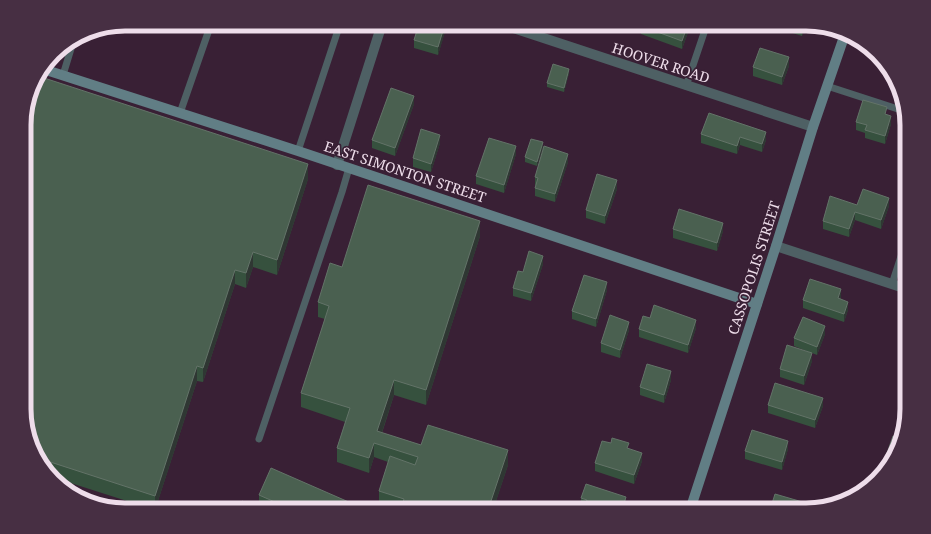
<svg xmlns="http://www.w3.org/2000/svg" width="931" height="534" viewBox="0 0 931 534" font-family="'Noto Serif',serif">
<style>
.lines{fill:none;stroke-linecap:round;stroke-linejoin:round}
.lane{stroke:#4e6064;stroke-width:7}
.street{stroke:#4e6064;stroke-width:10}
.secondary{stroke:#617e85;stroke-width:10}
.wall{fill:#36513e}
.shaded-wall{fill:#2f3733}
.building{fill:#4a6050;stroke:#637368}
.labels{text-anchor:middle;stroke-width:3.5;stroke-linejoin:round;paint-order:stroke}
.street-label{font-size:14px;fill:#eeddea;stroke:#392035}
.rim{fill:none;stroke:#eeddea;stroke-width:5}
</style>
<rect width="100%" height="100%" fill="#392035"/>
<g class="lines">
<!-- lane -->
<g class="lane">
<polyline points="63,75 74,39"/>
<polyline points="686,86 707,24"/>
<polyline points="827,86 904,111"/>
<polyline points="180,113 211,24"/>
<polyline points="298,151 340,24"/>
<polyline points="892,284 907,238"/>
<polyline points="259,439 342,192 349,168"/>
</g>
<!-- street -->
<g class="street">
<polyline points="501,24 813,127"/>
<polyline points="337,165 382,24"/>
<polyline points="776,246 907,289"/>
</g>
<!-- secondary -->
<g class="secondary">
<polyline points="43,69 298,151 757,304"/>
<polyline points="690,510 776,246 813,127 845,34"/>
</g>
</g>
<!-- wall -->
<g class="wall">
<polygon points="447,24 438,55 414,48 414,40"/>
<polygon points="616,24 634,24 632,30"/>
<polygon points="642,24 691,24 682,49 641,34"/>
<polygon points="777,24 805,24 802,36 777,28"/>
<polygon points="789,66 782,85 753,76 753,67"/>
<polygon points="569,73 564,92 547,87 547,83"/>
<polygon points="414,104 395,156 372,148 372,140"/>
<polygon points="709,113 766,140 762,152 740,145 737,154 701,143 701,134"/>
<polygon points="887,115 891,124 885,144 865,138 865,133 856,130 856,122"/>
<polygon points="440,143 431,172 413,167 413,158"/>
<polygon points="543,147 537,166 525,162 525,157"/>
<polygon points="516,154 504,193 476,184 476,176"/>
<polygon points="568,162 555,202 535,196 535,188 536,185 535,185 535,177"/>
<polygon points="308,179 277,275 253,267 246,288 235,284 203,382 197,381 155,510 55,478 41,465 25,422"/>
<polygon points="617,189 605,224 586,218 586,210"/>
<polygon points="857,205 889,206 881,229 855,220 849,237 823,229 823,221"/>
<polygon points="673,229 723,231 717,251 673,238"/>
<polygon points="480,236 426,405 394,395 382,433 421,445 508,465 493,510 391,510 379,506 379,491 388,462 374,457 369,473 337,462 337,448 345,422 301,407 301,393 325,319 318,317 318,302 342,267"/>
<polygon points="543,264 531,301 513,296 513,288 523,272"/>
<polygon points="607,290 596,327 572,319 572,311"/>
<polygon points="841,297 841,299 848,310 844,322 803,308 803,300"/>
<polygon points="650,318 696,328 688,353 639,337 639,329"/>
<polygon points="907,324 907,345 903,344 903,336"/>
<polygon points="629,330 620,358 601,352 601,343"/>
<polygon points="825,334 817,355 812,353 812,361 804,385 780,377 780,369 811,353 794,346 794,338"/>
<polygon points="671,380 664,403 640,395 640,387"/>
<polygon points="768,405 823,406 815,428 768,413"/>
<polygon points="629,449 642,461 634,484 595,471 595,463"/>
<polygon points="788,449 782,470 745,459 745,451"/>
<polygon points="885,459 894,459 886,467 885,467"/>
<polygon points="259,495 367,510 267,510 259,507"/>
<polygon points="581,498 626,506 584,508 581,506"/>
</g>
<!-- shaded-wall -->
<g class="shaded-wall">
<polygon points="445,24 447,24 447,26 438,55 438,47"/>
<polygon points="632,24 634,24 632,30"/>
<polygon points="688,24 691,24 682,49 682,41"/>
<polygon points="803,24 805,24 802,36 802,28"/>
<polygon points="789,57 789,66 782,85 782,77"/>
<polygon points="569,69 569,73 564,92 564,88"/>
<polygon points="414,96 414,104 395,156 395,148"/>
<polygon points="891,116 891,124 885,144 885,136"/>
<polygon points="766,132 766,140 762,152 762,144"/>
<polygon points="440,135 440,143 431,172 431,164"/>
<polygon points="740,137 740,145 737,154 737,146"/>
<polygon points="543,142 543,147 537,166 537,162"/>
<polygon points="516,146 516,154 504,193 504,185"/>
<polygon points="568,154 568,162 555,202 555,194"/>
<polygon points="308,164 308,179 277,275 277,260"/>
<polygon points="617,180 617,189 605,224 605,216"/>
<polygon points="889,198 889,206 881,229 881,220"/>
<polygon points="855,212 855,220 849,237 849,229"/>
<polygon points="480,221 480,236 426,405 426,390"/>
<polygon points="723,223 723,231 717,251 717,243"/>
<polygon points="253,252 253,267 246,288 246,273"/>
<polygon points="543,256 543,264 531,301 531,293"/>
<polygon points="235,270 235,284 203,382 203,368"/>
<polygon points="607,282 607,290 596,327 596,319"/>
<polygon points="841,289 841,297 838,306 838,298"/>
<polygon points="848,302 848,310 844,322 844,314"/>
<polygon points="696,320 696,328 688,353 688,345"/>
<polygon points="629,322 629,330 620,358 620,350"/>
<polygon points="825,326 825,334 817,355 817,347"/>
<polygon points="812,353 812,361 804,385 804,376"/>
<polygon points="197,366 197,381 155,510 155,496"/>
<polygon points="671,371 671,380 664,403 664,395"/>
<polygon points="394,380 394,395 378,444 377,431"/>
<polygon points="823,398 823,406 815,428 815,420"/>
<polygon points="788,441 788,449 782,470 782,462"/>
<polygon points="374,443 374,457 369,473 369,458"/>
<polygon points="508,450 508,465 493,510 488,510"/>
<polygon points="642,453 642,461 634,484 634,475"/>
<polygon points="626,497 626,506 625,510 622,510"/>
<polygon points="806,503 806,510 804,510"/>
</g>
<!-- building -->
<g class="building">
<polygon points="419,24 445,24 438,47 414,40"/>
<polygon points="642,24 688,24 682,41 641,26"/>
<polygon points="789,24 803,24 802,28"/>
<polygon points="760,48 789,57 782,77 753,67"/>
<polygon points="553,64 569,69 564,88 547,83"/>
<polygon points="38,76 308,164 277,260 253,252 246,273 235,270 203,368 197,366 155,496 38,458 25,422 25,112 35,80"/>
<polygon points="391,88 414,96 395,148 372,140"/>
<polygon points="863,100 887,107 885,114 891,116 885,136 865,130 867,125 856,122"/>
<polygon points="709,113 766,132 762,144 740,137 737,146 701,134"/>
<polygon points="421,129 440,135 431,164 413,158"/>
<polygon points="489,138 516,146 504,185 476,176"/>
<polygon points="531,139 543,142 537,162 525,157"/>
<polygon points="544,146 568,154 555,194 535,188 538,178 535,177"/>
<polygon points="597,174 617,180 605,216 586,210"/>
<polygon points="368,185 480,221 426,390 394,380 377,431 421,445 428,425 508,450 488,510 413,510 402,506 404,499 379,491 390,456 415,465 418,457 374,443 369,458 337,448 350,408 301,393 329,306 318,302 330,263 342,267"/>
<polygon points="863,189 889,198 881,220 855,212 849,229 823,221 830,196 857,205"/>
<polygon points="679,209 723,223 717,243 673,229"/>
<polygon points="529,251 543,256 531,293 513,288 518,271 523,272"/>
<polygon points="584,275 607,282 596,319 572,311"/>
<polygon points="810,279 841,289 838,298 848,302 844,314 803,300"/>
<polygon points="654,305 696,320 688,345 639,329 643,316 650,318"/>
<polygon points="610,315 629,322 620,350 601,343"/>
<polygon points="803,317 825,326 817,347 794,338"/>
<polygon points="907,324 907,337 903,336"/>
<polygon points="787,345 812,353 804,376 780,369"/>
<polygon points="647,364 671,371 664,395 640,387"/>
<polygon points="775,383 823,398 815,420 768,405"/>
<polygon points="752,430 788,441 782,462 745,451"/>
<polygon points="893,436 900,438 894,459 892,461 885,459"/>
<polygon points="612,438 629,443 627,448 642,453 634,475 595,463 602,441 611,443"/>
<polygon points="271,468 367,510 293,510 259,495"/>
<polygon points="586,484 626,497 622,510 584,510 587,500 581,498"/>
<polygon points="775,494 806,503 804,510 770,510"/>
<polygon points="242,501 261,510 238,510"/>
</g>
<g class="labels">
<!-- street labels -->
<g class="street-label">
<text transform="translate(661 63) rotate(18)" y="5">HOOVER ROAD</text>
<text transform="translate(405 172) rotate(18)" y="5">EAST SIMONTON STREET</text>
<text transform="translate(754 268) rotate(-72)" y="5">CASSOPOLIS STREET</text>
</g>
</g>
<!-- crop -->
<path d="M0 0H931V534H0ZM125 31H806A94 94 0 0 1 900 125V409A94 94 0 0 1 806 503H125A94 94 0 0 1 31 409V125A94 94 0 0 1 125 31Z" fill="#472f43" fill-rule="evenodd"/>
<path class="rim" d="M125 31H806A94 94 0 0 1 900 125V409A94 94 0 0 1 806 503H125A94 94 0 0 1 31 409V125A94 94 0 0 1 125 31Z"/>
</svg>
